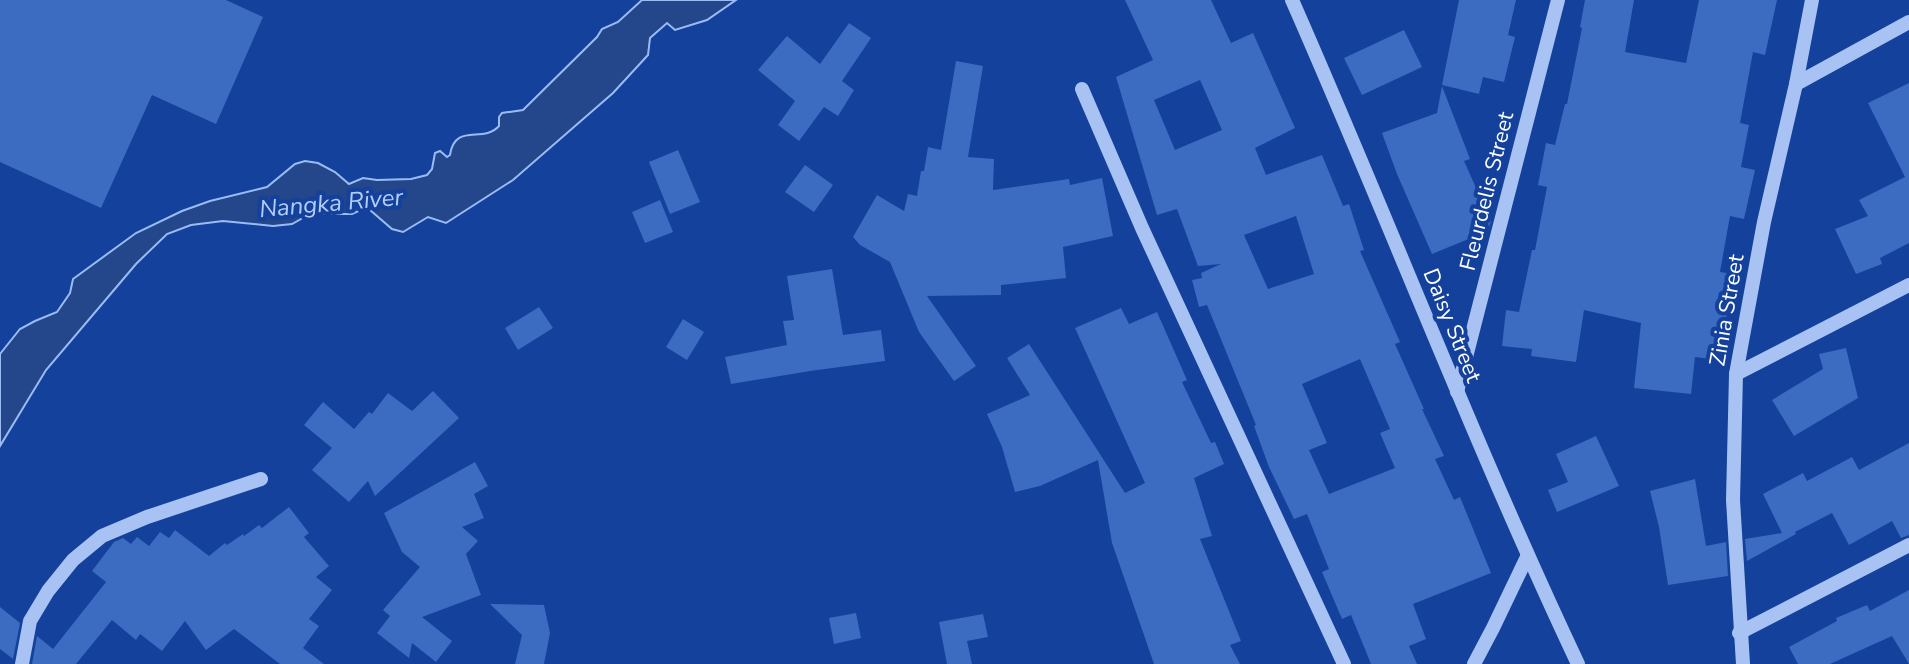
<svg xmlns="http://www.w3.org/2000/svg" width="1909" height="664" viewBox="0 0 1909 664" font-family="'Nunito Sans',sans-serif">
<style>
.water{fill:#24468a;stroke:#9abcf6;stroke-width:2}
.building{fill:#3c6bc2;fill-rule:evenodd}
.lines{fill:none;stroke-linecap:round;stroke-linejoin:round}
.minor{stroke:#a8c3f3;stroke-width:14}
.labels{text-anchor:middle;stroke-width:8;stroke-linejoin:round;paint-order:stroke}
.street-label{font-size:22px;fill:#fff;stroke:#13419b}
.water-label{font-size:24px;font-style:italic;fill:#b4cefa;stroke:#13419b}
</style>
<rect width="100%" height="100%" fill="#13419b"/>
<!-- water -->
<path class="water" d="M642,0h94l-29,20 -32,10 -8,-7 -17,15 -2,17 -35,38 -100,87 -67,43 -18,-6 -25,15 -11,-3 -22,-19 -7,-1 -11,5h-42l-18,10 -19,2 -50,-5 -32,4 -24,9 -31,30 -90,106 -46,76v-92l20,-25 15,-8 22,-9 13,-19 3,-14 63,-46 46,-22 28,-10 57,-14 28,-23 10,-3 13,2 17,9 14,12 14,-6 14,2 34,-1 16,-4 5,-6 3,-16 5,-2 7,6 3,-2c5,-33 33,-11 49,-29v-9l3,-4 21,-3 74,-73 5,-8 16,-7z"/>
<!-- building -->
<g class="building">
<polygon points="0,0 226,0 263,17 216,124 152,95 101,208 0,162"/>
<path d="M1125,0h86l20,43 22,-10 42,95 -40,20 11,27 56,-20 21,51 6,-2 15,46 -4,1 40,91 -5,2 29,65h-2l22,47 -9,3 19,41 6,-3 31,76 -78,31 13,35 -17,7 8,18h-46l-20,-49 -9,4 -20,-47 7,-3 -22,-55 -13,5 -25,-52 -15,-41 2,-1 -49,-120 -8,2 -7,-27 10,-2 -1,-5 20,-9 -23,2 -21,-57 -20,6 -41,-138 37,-17zM1200,80l22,50 -47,20 -21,-50zM1296,216l18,58 -46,15 -24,-54zM1360,359l30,70 -10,4 15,35 -66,26 -20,-44 18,-7 -25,-59z"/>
<polygon points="1459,0 1516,0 1508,35 1515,37 1504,82 1483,77 1479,94 1442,85"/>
<polygon points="1585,0 1634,0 1625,52 1686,63 1699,0 1777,0 1765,55 1753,52 1740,123 1749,125 1741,167 1755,170 1744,219 1730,216 1720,272 1733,274 1725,325 1722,325 1718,360 1695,357 1691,394 1634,388 1641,323 1584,310 1576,362 1531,356 1532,349 1502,346 1506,310 1519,312 1532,250 1535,250 1547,187 1538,185 1546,143 1555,145 1565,104 1567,104 1582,28 1580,27"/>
<polygon points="849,23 871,38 842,81 854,90 838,116 824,107 799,141 778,125 795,101 758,70 787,36 820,64"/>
<polygon points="1404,30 1422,67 1362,95 1344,58"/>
<polygon points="956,61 983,66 968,157 994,159 993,190 1069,179 1070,185 1102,178 1113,236 1063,247 1066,278 1001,285 1001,295 927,296 976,366 954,381 919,332 890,262 860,245 853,237 877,195 904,211 908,194 917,196 921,171 924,171 928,147 941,150"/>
<polygon points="1909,83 1909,243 1880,258 1882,264 1856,274 1835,229 1868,216 1859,200 1905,177 1868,103"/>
<polygon points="1442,86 1470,159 1464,161 1491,221 1488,231 1432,254 1397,174 1382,133 1437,113"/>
<polygon points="678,150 700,202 670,214 649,162"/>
<polygon points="805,165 833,185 814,212 785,192"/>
<polygon points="660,200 673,232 645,243 632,212"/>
<polygon points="832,269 843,335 881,330 885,361 810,371 731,384 725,357 787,345 783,321 794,320 787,276"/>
<polygon points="539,307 553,328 518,350 505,328"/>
<polygon points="1121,308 1129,324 1157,312 1187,380 1182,382 1211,443 1215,442 1224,464 1194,478 1212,536 1200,539 1241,641 1230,645 1240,664 1154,664 1112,543 1098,460 1040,486 1015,492 1002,447 987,414 1030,395 1007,358 1029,344 1125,493 1145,483 1075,328"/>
<polygon points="683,319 704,332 687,360 666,347"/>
<polygon points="1846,348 1858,398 1794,436 1772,400 1823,369 1819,354"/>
<polygon points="433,391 459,418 375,496 368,481 349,502 312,470 332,448 304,425 323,402 354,429 369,412 372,414 388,393 412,411"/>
<polygon points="1596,436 1619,486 1557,512 1548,490 1568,482 1556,454"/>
<polygon points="1909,443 1909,535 1901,538 1892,521 1849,545 1832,513 1795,532 1796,534 1747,561 1745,539 1782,533 1763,494 1803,473 1807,481 1852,457 1859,470"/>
<polygon points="475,462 488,486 474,494 484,518 462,527 478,541 466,554 481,595 422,617 452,641 436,662 412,643 409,658 377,633 390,616 383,610 420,567 402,552 384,513"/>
<polygon points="1695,479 1706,546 1726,542 1728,576 1668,585 1659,527 1650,491"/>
<polygon points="289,507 309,533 304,537 329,566 316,577 332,590 309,619 319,626 303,648 324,664 280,664 234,629 206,650 185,621 162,651 140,634 136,640 112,620 76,664 32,664 37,636 53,649 106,582 92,571 114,542 123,538 131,544 137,537 149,546 160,532 169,538 175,530 209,556 225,543 227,545 243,534 244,536 259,525 262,528"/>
<polygon points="1909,590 1909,664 1892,636 1830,664 1798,664 1789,647 1837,621 1836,618 1867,605 1870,611"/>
<polygon points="490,604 544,605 550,633 544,664 515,664 522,635"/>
<polygon points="0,607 20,623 13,659 0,649"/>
<polygon points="856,613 861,638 834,644 829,618"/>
<polygon points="983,614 988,637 967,641 972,664 947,664 939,622"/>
</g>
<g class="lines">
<!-- minor -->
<g class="minor">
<path d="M1292,0c97,220 183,446 286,664"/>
<polyline points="1796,84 1909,22"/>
<polyline points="1082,89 1142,228 1344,664"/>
<polyline points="1736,374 1909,285"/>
<polyline points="1457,392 1558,0"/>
<polyline points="1739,633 1909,545"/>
<polyline points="22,664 30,621 48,591 73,560 102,536 147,517 261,479"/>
<polyline points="1474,664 1493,628 1527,557"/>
<polyline points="1743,664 1733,500 1736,374 1764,222 1796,84 1812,0"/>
</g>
</g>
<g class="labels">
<!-- street labels -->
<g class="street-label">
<text transform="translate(1486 191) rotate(-76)" y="8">Fleurdelis Street</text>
<text transform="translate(1726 310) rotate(-80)" y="8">Zinia Street</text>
<text transform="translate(1453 325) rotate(68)" y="8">Daisy Street</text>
</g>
<!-- water labels -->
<g class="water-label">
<text transform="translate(331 203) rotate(-5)" y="8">Nangka River</text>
</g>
</g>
</svg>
